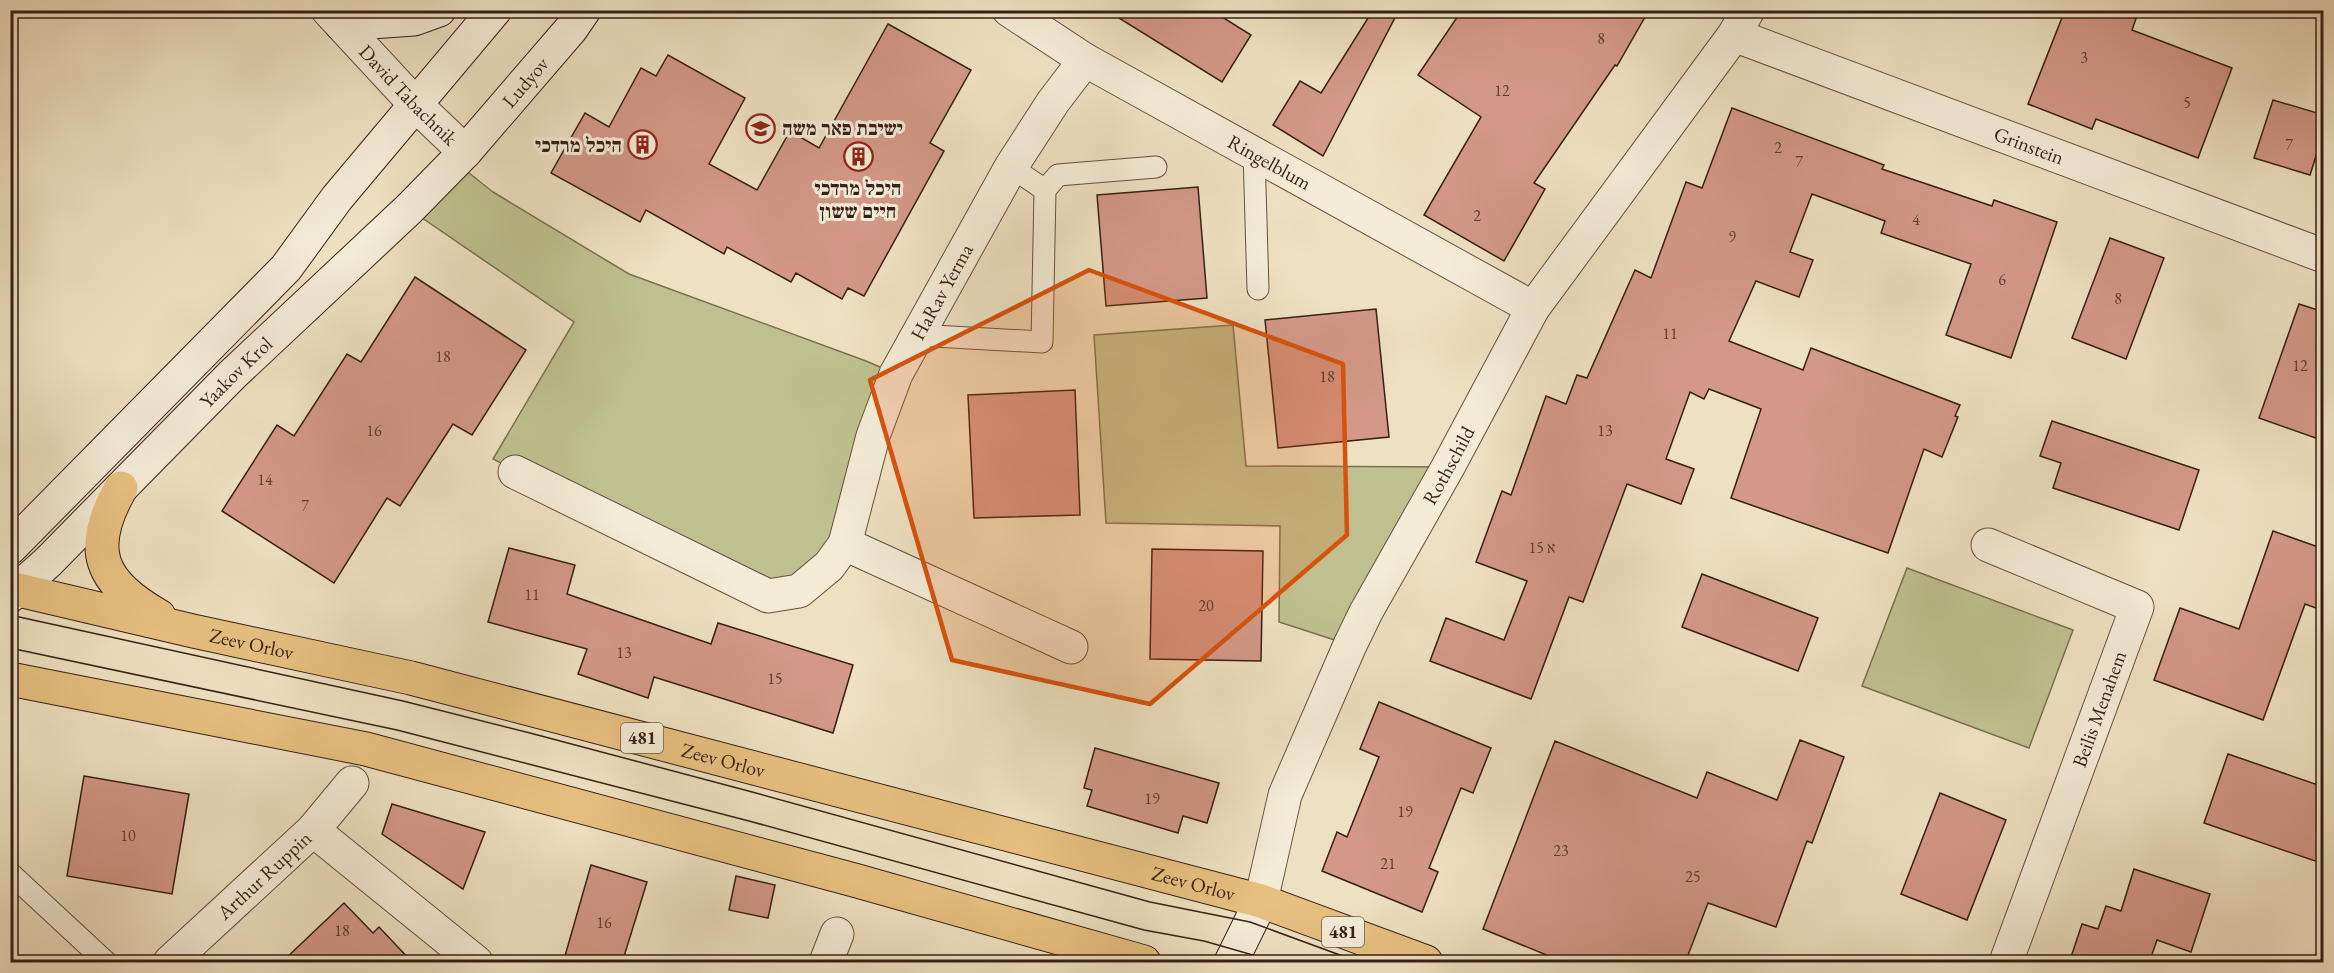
<svg xmlns="http://www.w3.org/2000/svg" width="2334" height="973" viewBox="0 0 2334 973" font-family="'EB Garamond','Frank Ruhl Libre',serif">
<style>
.green{fill:#bec18f;stroke:#7a7052;stroke-width:1.5}
.building{fill:#d39887;stroke:#361f14;stroke-width:1.5}
.lines{fill:none;stroke-linecap:round;stroke-linejoin:round}
.lane-casing{stroke:#64503f;stroke-width:23}
.street-casing{stroke:#64503f;stroke-width:35}
.secondary-casing{stroke:#361f14;stroke-width:35}
.primary-casing{stroke:#361f14;stroke-width:35}
.lane{stroke:#f4ecd7;stroke-width:21}
.street{stroke:#f4ecd7;stroke-width:33}
.secondary{stroke:#f4ecd7;stroke-width:33}
.primary{stroke:#e7c080;stroke-width:33}
.tram{stroke:#361f14;stroke-width:1.5}
.marked{fill:#d6530d;fill-opacity:0.2;stroke:#d6530d;stroke-width:4.5;stroke-linejoin:round}
.labels{text-anchor:middle;stroke-width:6;stroke-linejoin:round;paint-order:stroke}
.number-label{font-size:16px;fill:#5d3d31}
.shield{fill:#f4ecd7;stroke:#6f5c4e;stroke-width:1.5}
.shield-label{font-size:18px;font-weight:bold;fill:#361f14}
.street-label{font-size:20px;fill:#361f14;stroke:#f4ecd7}
.poi-label{font-size:20px;font-weight:bold;fill:#361f14;stroke:#f4ecd7;text-anchor:start}
</style>
<rect width="100%" height="100%" fill="#eee1c1"/>
<filter id="stains"><feTurbulence type="fractalNoise" baseFrequency=".00333" numOctaves="4"/><feColorMatrix values="0 0 0 0 .2 0 0 0 0 .09 0 0 0 0 .02 0 0 0 .5 -.17"/></filter>
<radialGradient id="worn" r=".72"><stop offset=".6" stop-color="#630" stop-opacity="0"/><stop offset="1" stop-color="#630" stop-opacity=".3"/></radialGradient>
<!-- green -->
<g class="green">
<polygon points="455,162 493,192 629,274 866,361 896,374 845,544 768,596 493,459 574,322 409,209"/>
<polygon points="1233,325 1246,466 1448,467 1350,645 1279,622 1280,526 1106,523 1094,335"/>
<polygon points="1907,568 2073,630 2029,748 1862,686"/>
</g>
<!-- building -->
<g class="building">
<polygon points="1106,10 1211,10 1251,35 1222,82"/>
<polygon points="1373,10 1399,10 1323,156 1273,125 1300,81 1321,93"/>
<polygon points="1462,10 1649,10 1617,66 1615,65 1534,183 1545,189 1504,261 1424,215 1481,117 1418,75"/>
<polygon points="2065,10 2139,10 2132,30 2232,68 2198,158 2096,119 2092,129 2028,104"/>
<polygon points="888,24 971,70 930,143 944,151 864,296 848,288 842,299 796,273 791,282 727,247 724,254 646,210 640,222 551,173 585,113 609,127 641,68 656,76 668,55 745,98 709,164 757,190 790,131 819,148"/>
<polygon points="2273,100 2324,115 2324,131 2310,175 2254,158"/>
<polygon points="1732,108 1884,165 1882,169 1992,206 1994,200 2057,222 2011,358 1946,335 1971,264 1881,233 1885,221 1812,194 1790,252 1813,260 1799,297 1756,281 1729,341 1803,370 1811,348 1960,405 1955,416 1958,417 1942,457 1924,449 1888,553 1731,498 1761,409 1709,389 1704,399 1690,392 1666,459 1694,469 1681,504 1627,484 1583,602 1569,597 1531,699 1430,661 1446,618 1504,640 1527,581 1476,562 1502,491 1511,495 1546,396 1566,404 1577,375 1587,378 1635,270 1651,278 1686,182 1702,188"/>
<polygon points="1198,187 1207,298 1106,306 1097,195"/>
<polygon points="2110,238 2164,258 2126,359 2072,338"/>
<polygon points="415,277 526,350 472,435 453,424 400,506 387,498 334,583 222,511 277,425 294,436 347,354 361,362"/>
<polygon points="2299,304 2324,312 2324,441 2259,418"/>
<polygon points="1376,309 1389,437 1278,448 1265,320"/>
<polygon points="1075,390 1080,515 974,518 968,395"/>
<polygon points="2052,421 2199,470 2179,530 2053,488 2061,463 2040,456"/>
<polygon points="2273,531 2324,549 2324,611 2305,604 2263,720 2154,680 2180,608 2239,629"/>
<polygon points="509,548 575,565 567,594 711,644 718,623 853,665 833,733 654,677 648,698 578,674 587,649 488,622"/>
<polygon points="1152,549 1263,551 1261,661 1150,659"/>
<polygon points="1702,574 1818,618 1798,671 1682,627"/>
<polygon points="1379,702 1491,748 1473,793 1461,788 1429,868 1438,872 1422,912 1322,871 1337,832 1347,837 1379,757 1360,749"/>
<polygon points="1800,740 1844,757 1812,843 1807,841 1776,927 1708,903 1685,963 1566,963 1483,929 1555,741 1697,798 1707,772 1777,800"/>
<polygon points="1095,748 1219,783 1207,823 1183,816 1178,833 1087,806 1092,790 1084,788"/>
<polygon points="2228,754 2324,787 2324,864 2204,823"/>
<polygon points="84,776 189,794 172,894 67,876"/>
<polygon points="1940,793 2006,820 1967,920 1901,894"/>
<polygon points="392,804 485,832 463,889 382,834"/>
<polygon points="591,865 647,882 622,963 563,963"/>
<polygon points="2134,869 2210,894 2191,952 2157,940 2149,963 2069,963 2082,924 2098,929 2106,906 2121,911"/>
<polygon points="736,876 775,885 768,918 729,910"/>
<polygon points="344,903 373,933 379,927 413,963 281,963"/>
</g>
<g class="lines">
<defs>
<g id="lane">
<polyline points="1254,153 1258,289"/>
<polyline points="1011,167 1045,190"/>
<polyline points="916,335 1042,342 1045,190 1058,175 1156,167"/>
<polyline points="10,873 106,962"/>
</g>
<g id="street">
<path id="s1" d="M328,10l88,95 49,47"/>
<path id="s2" d="M1009,10l76,50 448,248"/>
<path id="s3" d="M1734,35l590,221"/>
<path id="s4" d="M515,472l253,124 31,-5 30,-25 16,-22 28,-108 23,-62 115,-207 42,-65 32,-42"/>
<polyline points="845,544 1071,647"/>
<polyline points="1988,545 2137,607 2006,962"/>
<polyline points="313,830 476,962"/>
<path id="s5" d="M1261,901l24,-106 65,-150 16,-33 82,-145 85,-159 201,-273 14,-25"/>
<path id="s6" d="M170,962l143,-132 39,-47"/>
<polyline points="826,962 837,934"/>
</g>
<g id="secondary">
<polyline points="341,24 414,19 439,10"/>
<polyline points="10,548 286,268 337,198 495,10"/>
<path id="s7" d="M10,596l38,-34 184,-187 177,-166 56,-57 106,-123 13,-19"/>
<polyline points="1231,962 1261,901"/>
</g>
<g id="primary">
<path d="M121,488c-35,61 -22,94 38,128"/>
<path id="s8" d="M10,588l183,43 218,47 850,223 165,61"/>
<polyline points="10,679 366,749 854,880 1144,962"/>
</g>
</defs>
<!-- lane casing -->
<use href="#lane" class="lane-casing"/>
<!-- street casing -->
<use href="#street" class="street-casing"/>
<!-- secondary casing -->
<use href="#secondary" class="secondary-casing"/>
<!-- primary casing -->
<use href="#primary" class="primary-casing"/>
<!-- lane -->
<use href="#lane" class="lane"/>
<!-- street -->
<use href="#street" class="street"/>
<!-- secondary -->
<use href="#secondary" class="secondary"/>
<!-- primary -->
<use href="#primary" class="primary"/>
<!-- tram -->
<g class="tram">
<polyline points="10,615 403,701 530,733 756,793 1150,902 1250,922 1359,962"/>
<polyline points="10,648 397,730 749,821 1144,930 1204,941 1277,962"/>
</g>
</g>
<!-- marked area -->
<path class="marked" d="M1089,270l254,94 4,171 -197,169 -198,-44 -82,-280z"/>
<!-- icons -->
<defs>
<symbol id="school-ring" viewBox="-11 -11 22 22"><circle r="9.5" fill="#f4ecd7" stroke="#8f2418" stroke-width="1.5"/><path d="M0-5L7-2L0 1L-7-2ZM-4 1L0 2.5L4 1V4Q0 6-4 4Z" fill="#8f2418"/></symbol>
<symbol id="building-ring" viewBox="-11 -11 22 22"><circle r="9.5" fill="#f4ecd7" stroke="#8f2418" stroke-width="1.5"/><path d="M-4-6H4V6H1V3H-1V6H-4ZM-2.5-4.3h1.7v1.8h-1.7ZM.8-4.3h1.7v1.8H.8ZM-2.5-1h1.7V.8h-1.7ZM.8-1h1.7V.8H.8Z" fill="#8f2418"/></symbol>
</defs>
<g fill-rule="evenodd">
<use href="#school-ring" x="744" y="112" width="33" height="33"/>
<use href="#building-ring" x="626" y="128" width="33" height="33"/>
<use href="#building-ring" x="842" y="140" width="33" height="33"/>
</g>
<g class="labels">
<!-- number labels -->
<g class="number-label">
<text x="1601" y="44">8</text>
<text x="2084" y="63">3</text>
<text x="1502" y="96">12</text>
<text x="2187" y="108">5</text>
<text x="2289" y="150">7</text>
<text x="1778" y="153">2</text>
<text x="1799" y="167">7</text>
<text x="1477" y="221">2</text>
<text x="1916" y="225">4</text>
<text x="1732" y="242">9</text>
<text x="2002" y="285">6</text>
<text x="2118" y="304">8</text>
<text x="1670" y="339">11</text>
<text x="443" y="362">18</text>
<text x="2300" y="371">12</text>
<text x="1327" y="382">18</text>
<text x="374" y="436">16</text>
<text x="1605" y="436">13</text>
<text x="265" y="485">14</text>
<text x="305" y="511">7</text>
<text x="1542" y="553">15 א</text>
<text x="532" y="600">11</text>
<text x="1206" y="611">20</text>
<text x="624" y="658">13</text>
<text x="775" y="684">15</text>
<text x="1152" y="804">19</text>
<text x="1405" y="817">19</text>
<text x="128" y="841">10</text>
<text x="1561" y="856">23</text>
<text x="1388" y="869">21</text>
<text x="1693" y="882">25</text>
<text x="604" y="928">16</text>
<text x="342" y="936">18</text>
</g>
<!-- shield labels -->
<g class="shield">
<rect x="621" y="723" width="42" height="30" rx="4.5"/>
<rect x="1322" y="917" width="42" height="30" rx="4.5"/>
</g>
<g class="shield-label">
<text x="642" y="744">481</text>
<text x="1343" y="938">481</text>
</g>
<!-- street labels -->
<g class="street-label">
<text dy="7" stroke="none"><textPath href="#s7" startOffset="728">Ludyov</textPath></text>
<text dy="7" stroke="none"><textPath href="#s1" startOffset="117">David Tabachnik</textPath></text>
<text dy="7" stroke="none"><textPath href="#s3" startOffset="315">Grinstein</textPath></text>
<text dy="7" stroke="none"><textPath href="#s2" startOffset="302">Ringelblum</textPath></text>
<text dy="7" stroke="none"><textPath href="#s4" startOffset="651">HaRav Yerma</textPath></text>
<text dy="7" stroke="none"><textPath href="#s7" startOffset="318">Yaakov Krol</textPath></text>
<text dy="7" stroke="none"><textPath href="#s5" startOffset="477">Rothschild</textPath></text>
<text dy="7" stroke="none"><textPath href="#s8" startOffset="248">Zeev Orlov</textPath></text>
<text transform="translate(2099 709) rotate(-70)" y="7">Beilis Menahem</text>
<text dy="7" stroke="none"><textPath href="#s8" startOffset="734">Zeev Orlov</textPath></text>
<text dy="7" stroke="none"><textPath href="#s6" startOffset="128">Arthur Ruppin</textPath></text>
<text dy="7" stroke="none"><textPath href="#s8" startOffset="1220">Zeev Orlov</textPath></text>
</g>
<!-- poi labels -->
<g class="poi-label">
<text x="782" y="135">ישיבת פאר משה</text>
<text x="622" y="152" text-anchor="end">היכל מרדכי</text>
<text x="858" y="195" text-anchor="middle">היכל מרדכי<tspan x="858" dy="23">חיים ששון</tspan></text>
</g>
</g>
<!-- margin -->
<rect width="2334" height="973" fill="none" stroke="#eee1c1" stroke-width="36"/>
<rect x="12" y="12" width="2310" height="949" fill="none" stroke="#361f14" stroke-width="3"/>
<rect x="18" y="18" width="2298" height="937" fill="none" stroke="#361f14" stroke-width="1.5"/>
<rect width="100%" height="100%" filter="url(#stains)"/>
<rect width="100%" height="100%" fill="url(#worn)"/>
</svg>
